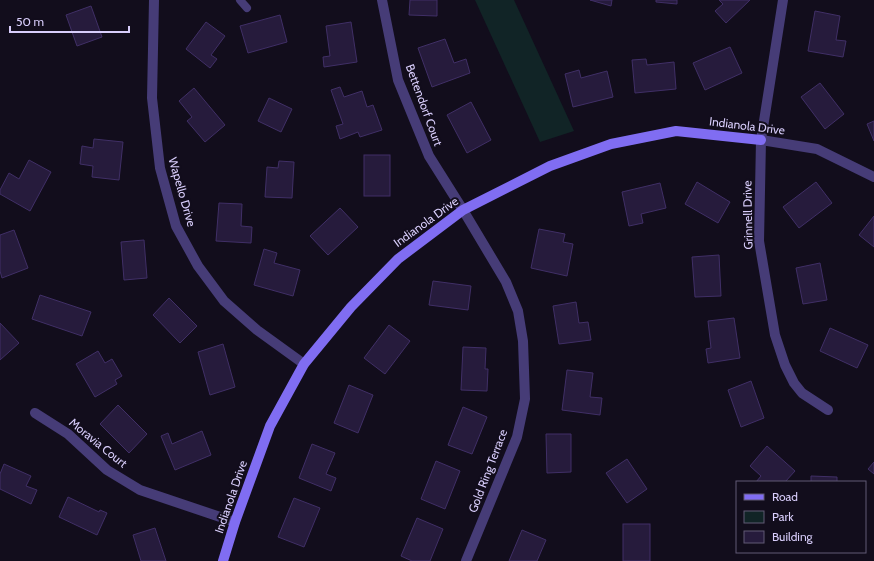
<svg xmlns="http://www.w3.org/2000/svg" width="874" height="561" viewBox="0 0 874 561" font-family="Cabin,sans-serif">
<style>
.green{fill:#112426}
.building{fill:#261b3c;stroke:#402f66}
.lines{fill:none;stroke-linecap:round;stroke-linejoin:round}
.lane{stroke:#463c77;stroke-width:8}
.street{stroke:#463c77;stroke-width:10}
.secondary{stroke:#806df2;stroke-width:10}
.labels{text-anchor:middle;stroke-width:4;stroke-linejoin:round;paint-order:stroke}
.street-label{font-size:12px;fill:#d8cdfb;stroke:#120d1c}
</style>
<rect width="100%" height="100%" fill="#120d1c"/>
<!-- green -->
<polygon class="green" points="475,0 514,0 574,131 540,142"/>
<!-- building -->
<g class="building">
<polygon points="410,0 437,0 437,16 409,15"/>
<polygon points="590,0 612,0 611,6"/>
<polygon points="656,0 677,0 677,4 656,2"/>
<polygon points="719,0 750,0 726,23 715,11 723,4"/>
<polygon points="91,6 102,37 77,46 66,15"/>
<polygon points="815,11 840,16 836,40 846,41 843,57 808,51"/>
<polygon points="280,15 287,42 248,53 240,26"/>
<polygon points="206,22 225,36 211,55 217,59 210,68 186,49"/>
<polygon points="351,22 357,62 324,67 323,57 330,56 326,26"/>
<polygon points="445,39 454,63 466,59 470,73 432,87 418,48"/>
<polygon points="730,47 742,73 705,90 693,63"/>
<polygon points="646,59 647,65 674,62 676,89 635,93 632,60"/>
<polygon points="579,70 581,78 607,71 613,97 573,107 565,74"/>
<polygon points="820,83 844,114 825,129 801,97"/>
<polygon points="340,87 344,97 362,91 367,107 373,105 382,130 360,137 358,132 340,139 336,126 343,124 331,90"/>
<polygon points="194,88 225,125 205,142 187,121 192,117 179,101"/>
<polygon points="269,98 292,109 281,132 258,121"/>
<polygon points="471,102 491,140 467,153 447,115"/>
<polygon points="874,121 874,141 867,124"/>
<polygon points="94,139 123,142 119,180 92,177 93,166 80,164 82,146 93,148"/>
<rect x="364" y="155" width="26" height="41"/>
<polygon points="29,160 51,172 30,211 0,194 0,190 9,173 19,179"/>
<polygon points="279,161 294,162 292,198 265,197 267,167 278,168"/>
<polygon points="697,182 730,202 718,223 685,204"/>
<polygon points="816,182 832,203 799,228 783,207"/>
<polygon points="660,183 666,208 641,214 643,223 629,226 622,192"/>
<polygon points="219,203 242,204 241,226 252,227 251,243 216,241"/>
<polygon points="340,208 358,227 328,255 310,236"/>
<polygon points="874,216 874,247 859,235"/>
<polygon points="539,229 565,234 563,242 573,244 567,276 531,268"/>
<polygon points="14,230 28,268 2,278 0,271 0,235"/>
<polygon points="144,240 147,278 124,280 121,242"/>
<polygon points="264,249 277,253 274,263 300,270 293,296 254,285"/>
<polygon points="719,255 721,296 695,297 692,257"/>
<polygon points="820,263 827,300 803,304 796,268"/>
<polygon points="433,281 471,286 468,310 429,305"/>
<polygon points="40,295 91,312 82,336 32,319"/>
<polygon points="169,298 197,326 180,343 153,315"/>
<polygon points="576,302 579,323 588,322 591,340 559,344 553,306"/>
<polygon points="734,318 740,358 708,363 706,349 711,348 708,321"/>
<polygon points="0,323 19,343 0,360"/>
<polygon points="389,325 410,341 385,374 364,358"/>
<polygon points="830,328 868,345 857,368 820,351"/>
<polygon points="223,344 235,387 210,395 198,352"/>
<polygon points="463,347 486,348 485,369 488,369 487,391 461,390"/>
<polygon points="98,351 105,363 112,359 122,376 115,380 117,384 95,397 76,364"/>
<polygon points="567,370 593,373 590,397 602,398 600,415 562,410"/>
<polygon points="751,381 764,418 741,427 728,390"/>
<polygon points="349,385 373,395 358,433 334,423"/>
<polygon points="118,405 147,434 129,453 100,424"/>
<polygon points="463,407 487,417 472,454 448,445"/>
<polygon points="202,431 211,455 175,470 161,436 168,433 172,444"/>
<polygon points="546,434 571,434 571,472 547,473"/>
<polygon points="312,444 335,453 326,474 336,478 331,491 299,478"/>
<polygon points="767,446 795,471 785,482 756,482 761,476 750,466"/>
<polygon points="627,459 647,489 627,503 606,473"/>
<polygon points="436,461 460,471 445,509 421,499"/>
<polygon points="874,462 874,474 868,469"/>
<polygon points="4,464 31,476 26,486 37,490 31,504 0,489 0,474"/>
<polygon points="811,476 837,477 837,482 811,482"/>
<polygon points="68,497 99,512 100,510 107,513 97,535 59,517"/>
<polygon points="294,498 320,508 304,547 278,537"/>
<polygon points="417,518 443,529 430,561 412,561 401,556"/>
<rect x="623" y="524" width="27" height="37"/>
<polygon points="155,528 166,561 141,561 133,535"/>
<polygon points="522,530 546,540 537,561 509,561"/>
</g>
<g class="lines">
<!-- lane -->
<polyline class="lane" points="240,0 247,8"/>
<!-- street -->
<g class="street">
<polyline points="154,0 152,98 160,168 176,226 198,266 224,301 257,330 304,364"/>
<polyline points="382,0 398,80 429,156 463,210 506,282 518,311 523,341 525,399 517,437 466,561"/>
<polyline points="783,0 761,140 759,241 775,335 785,365 794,383 802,393 828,410"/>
<polyline points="761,140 817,149 874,177"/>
<polyline points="35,413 68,434 107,470 140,490 235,522"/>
</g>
<!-- secondary -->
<polyline class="secondary" points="223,561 235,522 270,426 304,364 351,307 398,259 463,210 550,166 611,144 676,131 761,140"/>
</g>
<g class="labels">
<!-- street labels -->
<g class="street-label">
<text transform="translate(424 105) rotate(70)" y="4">Bettendorf Court</text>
<text transform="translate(747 126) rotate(7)" y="4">Indianola Drive</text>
<text transform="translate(182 192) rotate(74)" y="4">Wapello Drive</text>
<text transform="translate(748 215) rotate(-91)" y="4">Grinnell Drive</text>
<text transform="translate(426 222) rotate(-36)" y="4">Indianola Drive</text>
<text transform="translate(98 443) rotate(39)" y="4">Moravia Court</text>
<text transform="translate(488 471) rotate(-69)" y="4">Gold Ring Terrace</text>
<text transform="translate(231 497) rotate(-71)" y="4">Indianola Drive</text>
</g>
</g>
<!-- legend -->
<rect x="736" y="481" width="130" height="72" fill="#120d1c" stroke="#615a75"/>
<rect x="744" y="494" width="20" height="6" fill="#806df2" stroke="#615a75"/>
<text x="772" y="501" font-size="12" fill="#d8cdfb">Road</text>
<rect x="744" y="511" width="20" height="12" fill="#112426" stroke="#615a75"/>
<text x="772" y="521" font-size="12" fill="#d8cdfb">Park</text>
<rect x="744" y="531" width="20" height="12" fill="#261b3c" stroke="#615a75"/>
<text x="772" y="541" font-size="12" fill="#d8cdfb">Building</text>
<!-- scale -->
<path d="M10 26v6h119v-6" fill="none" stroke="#d8cdfb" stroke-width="2"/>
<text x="16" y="26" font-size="12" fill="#d8cdfb" stroke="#120d1c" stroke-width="3" paint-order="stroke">50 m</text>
</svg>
